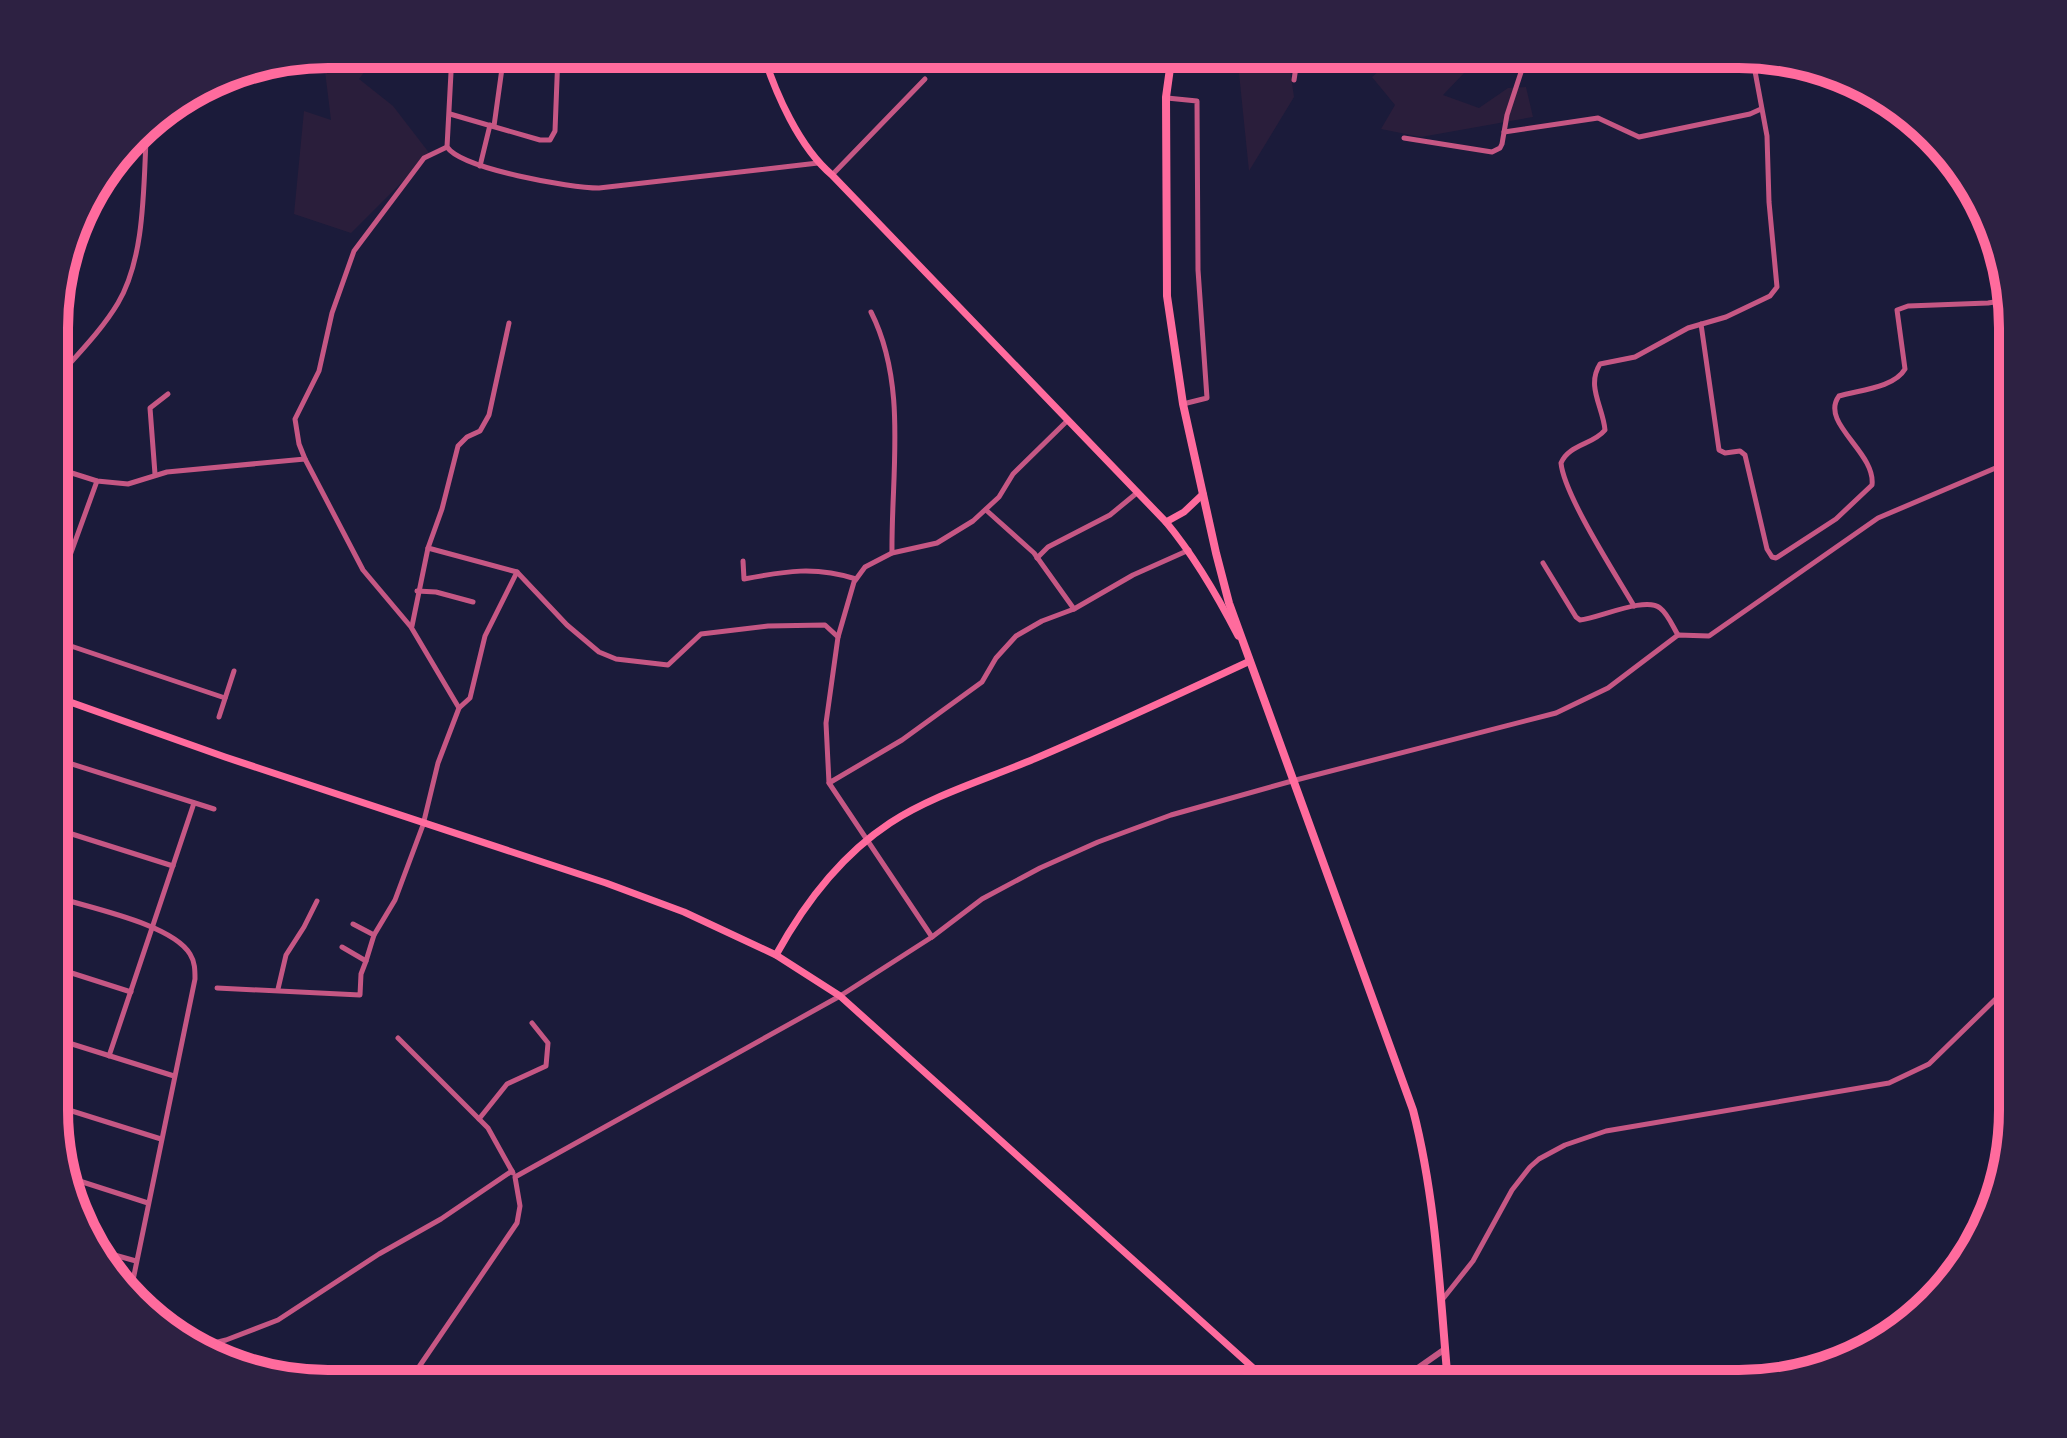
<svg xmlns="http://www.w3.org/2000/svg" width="2067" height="1438" viewBox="0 0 2067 1438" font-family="'Noto Sans',sans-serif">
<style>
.green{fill:#2a1e3b}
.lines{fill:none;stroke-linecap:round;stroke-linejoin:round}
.minor{stroke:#c65784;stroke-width:5}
.tertiary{stroke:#c65784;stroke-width:6}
.secondary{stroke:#ff6b9d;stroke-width:7}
.trunk{stroke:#ff6b9d;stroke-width:8}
.rim{fill:none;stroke:#ff6b9d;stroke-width:10}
</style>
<rect width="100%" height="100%" fill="#1b1b3a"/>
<!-- green -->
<g class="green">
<polygon points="378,54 359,79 393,106 430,154 351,233 294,214 304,111 331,120 323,55"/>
<polygon points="1206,54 1279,54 1290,69 1294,97 1249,171 1239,73 1205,72"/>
<polygon points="1395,54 1452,54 1465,72 1443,95 1479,108 1508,88 1526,87 1533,117 1421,137 1381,129 1395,105 1372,77 1395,57"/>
</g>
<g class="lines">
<!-- minor -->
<g class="minor">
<path d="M452,54l-5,93c15,22 123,41 152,41l219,-25"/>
<polyline points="1294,80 1298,54"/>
<polyline points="1167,98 1197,101 1198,270 1207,398 1183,404"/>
<polyline points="450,114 540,140 550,140 555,131 558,54"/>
<polyline points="494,126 504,54"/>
<polyline points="1504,132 1598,118 1639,137 1750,114 1761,109"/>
<polyline points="1404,138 1492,152 1500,148 1502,144 1507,115 1527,54"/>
<polyline points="480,166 490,125"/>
<polyline points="832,175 925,79"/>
<polyline points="1968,186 2010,303"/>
<path d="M2003,287c-5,38 -1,71 9,108"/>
<path d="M871,312c37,73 20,162 21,241"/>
<path d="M1701,324l18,126 6,3 15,-2 5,4 22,94 5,8 4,1 60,-39 36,-34c4,-33 -53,-62 -33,-89 20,-6 55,-8 66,-27l-8,-59 11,-4 80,-3 13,-2"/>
<path d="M56,379c21,-24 46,-49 62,-76 29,-49 25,-125 29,-180"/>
<polyline points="305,459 299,444 295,419 319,371 332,313 354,251 424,158 447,147"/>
<polyline points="56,468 97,481 128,484 167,472 305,459 363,570 411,627 459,708 438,763 423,825 395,900 374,935"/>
<polyline points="155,474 150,408 168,394"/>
<polyline points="986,510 1034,553 1074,609"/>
<polyline points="428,548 517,572 567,625 599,652 616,659 668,665 701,634 768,626 825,625 838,637 826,723 829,783 902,740 982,682 996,658 1016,636 1042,621 1074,609 1133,575 1189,550"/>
<polyline points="1037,558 1048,547 1110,515 1138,492"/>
<path d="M743,561l1,18c42,-8 71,-13 112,0"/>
<path d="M1543,563l33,54 4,3c19,-2 66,-24 80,-12 8,6 13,19 18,27"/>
<polyline points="417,591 436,592 473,602"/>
<polyline points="56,594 97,481"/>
<path d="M1634,606c-18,-31 -70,-111 -73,-143 8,-19 32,-18 44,-33 -2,-23 -19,-44 -5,-66l35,-7 53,-29 38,-11 44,-21 7,-9 -8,-85 -2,-66 -15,-81"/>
<polyline points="412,626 428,548 442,509 458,446 467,437 480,431 489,415 509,323"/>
<polyline points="838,637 854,582 865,567 892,553 937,543 973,521 999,497 1013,474 1067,421"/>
<polyline points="56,641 225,698"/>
<polyline points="459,708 470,698 485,636 517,572"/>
<polyline points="219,717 234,671"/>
<polyline points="56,759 214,809"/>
<polyline points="56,829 173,866"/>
<path d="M56,897c34,11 116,27 134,57 5,8 5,16 5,25l-63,306"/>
<polyline points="353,924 374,935 366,961"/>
<polyline points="2012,925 2008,948 2012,970"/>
<polyline points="932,937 982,899 1040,868 1098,842 1171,815 1292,781 1556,713 1608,688 1678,635 1709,636 1878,518 2012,461"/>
<polyline points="56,968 131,992"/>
<polyline points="217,988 360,995 361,974 366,961 342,947"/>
<polyline points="278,989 286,955 304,927 317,901"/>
<polyline points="398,1038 488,1128 513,1173"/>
<polyline points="56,1039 174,1076"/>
<polyline points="109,1056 194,803"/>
<polyline points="56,1106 161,1139"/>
<polyline points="479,1119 507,1084 546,1066 548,1043 532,1023"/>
<polyline points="67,1177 148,1203"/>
<polyline points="93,1249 136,1261"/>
<polyline points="1442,1300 1473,1261 1512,1190 1530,1167 1539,1159 1565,1145 1606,1131 1889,1083 1929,1064 2012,983"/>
<polyline points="198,1347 226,1340 278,1320 379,1254 441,1219 512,1171"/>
<polyline points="408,1383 517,1223 520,1206 515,1177 840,996 932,937 829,783"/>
</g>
<!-- tertiary -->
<polyline class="tertiary" points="1395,1384 1445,1349"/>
<!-- secondary -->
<g class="secondary">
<path d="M763,54c13,40 36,93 69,121l334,347c29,35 51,73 72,114"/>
<polyline points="1166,522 1184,512 1203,494"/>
<polyline points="56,697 225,757 606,883 684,912 776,955 840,996 1271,1384"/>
<path d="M776,955c28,-51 64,-99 114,-132 43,-28 97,-44 144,-64 73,-31 145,-65 216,-98l-1,-3"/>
</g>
<!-- trunk -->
<path class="trunk" d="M1172,54l-6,43 1,199 16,108 33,149 13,50 184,507c23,89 27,183 35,274"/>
</g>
<!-- crop -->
<path d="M0 0H2067V1438H0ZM328 68H1739A260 260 0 0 1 1999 328V1110A260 260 0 0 1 1739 1370H328A260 260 0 0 1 68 1110V328A260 260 0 0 1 328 68Z" fill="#2d2142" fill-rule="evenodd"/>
<path class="rim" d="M328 68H1739A260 260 0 0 1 1999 328V1110A260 260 0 0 1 1739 1370H328A260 260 0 0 1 68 1110V328A260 260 0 0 1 328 68Z"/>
</svg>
